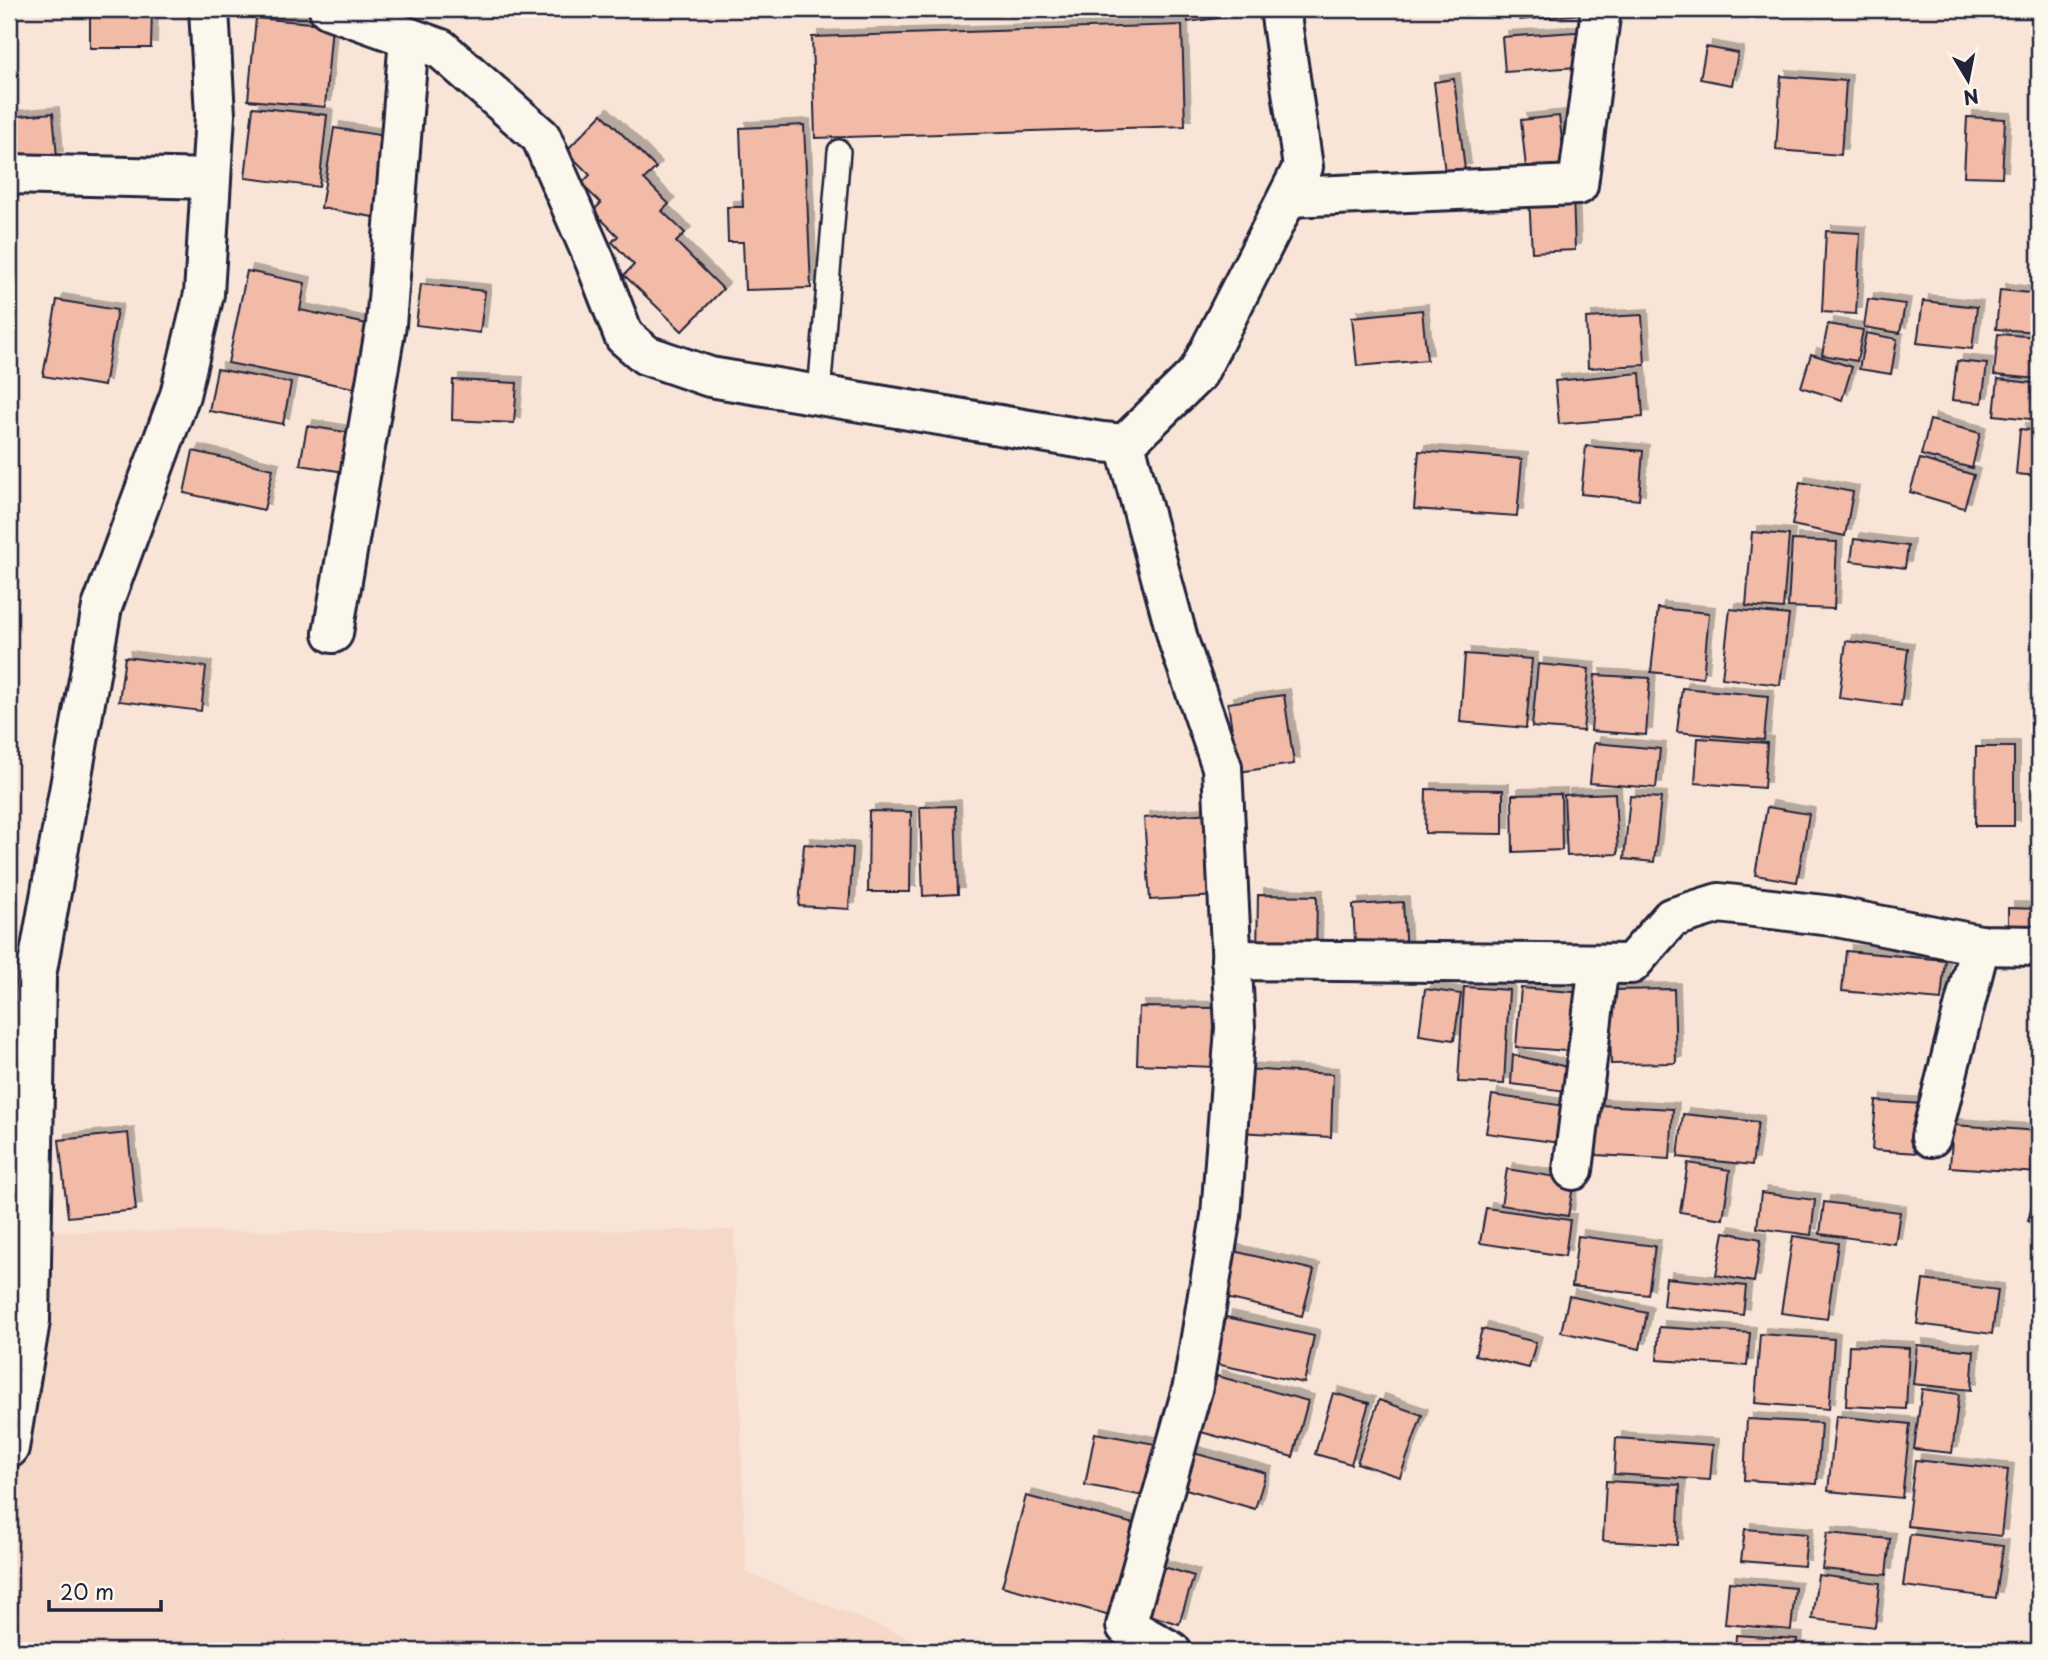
<svg xmlns="http://www.w3.org/2000/svg" width="2048" height="1660" viewBox="0 0 2048 1660" font-family="'Playpen Sans',sans-serif">
<style>
.built{fill:#f6d8c9}
.building{fill:#f2bba7;stroke:#22223b;stroke-width:2;filter:url(#shadow)}
.lines{fill:none;stroke-linecap:round;stroke-linejoin:round}
.lane-casing{stroke:#22223b;stroke-width:26}
.street-casing{stroke:#22223b;stroke-width:44}
.lane{stroke:#fbf7ec;stroke-width:21}
.street{stroke:#fbf7ec;stroke-width:38}
</style>
<defs>
<filter id="shadow"><feDropShadow dx="6" dy="-6" stdDeviation="0" flood-color="#0004"/></filter>
</defs>
<rect width="100%" height="100%" fill="#f8e5d7"/>
<filter id="ink" filterUnits="userSpaceOnUse"><feTurbulence type="fractalNoise" baseFrequency=".0143" numOctaves="2"/><feDisplacementMap in="SourceGraphic" scale="14" xChannelSelector="R" yChannelSelector="G"/><feConvolveMatrix kernelMatrix="1 2 1 2 8 2 1 2 1" color-interpolation-filters="sRGB"/></filter>
<g filter="url(#ink)">
<!-- built -->
<polygon class="built" points="734,1230 746,1572 941,1651 9,1651 9,1232"/>
<!-- building -->
<g class="building">
<polygon points="90,9 152,9 151,48 90,48"/>
<polygon points="1186,9 1243,9 1244,15 1188,22"/>
<polygon points="1519,9 1592,9 1592,13 1520,20"/>
<polygon points="256,18 332,25 325,107 248,100"/>
<polygon points="1182,25 1185,126 815,138 812,37"/>
<polygon points="1590,31 1592,66 1505,72 1502,37"/>
<polygon points="2039,33 2039,71 2033,70"/>
<polygon points="1706,47 1738,53 1732,85 1700,79"/>
<polygon points="1781,76 1846,81 1841,155 1776,150"/>
<polygon points="1454,79 1465,170 1445,173 1434,82"/>
<polygon points="253,107 327,115 319,187 245,178"/>
<polygon points="53,113 57,157 9,162 9,117"/>
<polygon points="602,114 656,168 644,179 669,204 662,211 685,233 676,242 723,289 682,331 624,275 634,265 612,242 618,236 593,211 601,203 581,184 590,175 566,151"/>
<polygon points="1559,116 1565,164 1526,168 1521,120"/>
<polygon points="1967,117 2005,119 2002,177 1964,176"/>
<polygon points="804,125 811,288 745,290 743,242 728,242 727,207 743,207 740,128"/>
<polygon points="334,128 392,137 379,218 321,208"/>
<polygon points="1573,195 1575,250 1532,252 1529,197"/>
<polygon points="1826,231 1860,233 1856,314 1822,312"/>
<polygon points="247,271 305,283 300,310 367,324 354,388 228,363"/>
<polygon points="421,284 485,291 480,333 416,325"/>
<polygon points="2000,290 2039,294 2039,332 1996,329"/>
<polygon points="1868,299 1905,304 1900,333 1864,327"/>
<polygon points="57,300 117,310 104,386 43,376"/>
<polygon points="1923,301 1977,307 1972,349 1917,343"/>
<polygon points="1422,310 1427,360 1357,366 1352,317"/>
<polygon points="1642,315 1645,365 1588,368 1586,318"/>
<polygon points="1828,324 1863,330 1857,361 1822,355"/>
<polygon points="1866,333 1897,339 1891,374 1859,369"/>
<polygon points="1998,334 2039,337 2039,379 1994,375"/>
<polygon points="1811,354 1852,367 1842,400 1801,387"/>
<polygon points="1957,361 1987,364 1982,403 1952,400"/>
<polygon points="217,369 291,383 283,424 209,411"/>
<polygon points="1640,373 1643,417 1559,424 1555,381"/>
<polygon points="1998,379 2039,384 2039,420 1994,415"/>
<polygon points="453,380 517,383 514,423 452,420"/>
<polygon points="1930,420 1980,433 1972,468 1921,455"/>
<polygon points="307,426 358,434 351,473 300,465"/>
<polygon points="2020,429 2039,431 2039,476 2016,474"/>
<polygon points="1586,446 1643,451 1639,500 1581,494"/>
<polygon points="193,451 273,469 264,510 184,493"/>
<polygon points="1419,451 1522,459 1517,516 1414,509"/>
<polygon points="1920,459 1974,475 1964,508 1910,492"/>
<polygon points="1800,482 1853,492 1845,536 1792,525"/>
<polygon points="1752,532 1789,535 1783,609 1746,606"/>
<polygon points="1854,539 1908,546 1905,568 1851,561"/>
<polygon points="1792,540 1837,542 1834,609 1788,607"/>
<polygon points="1658,608 1709,613 1703,678 1651,672"/>
<polygon points="1730,609 1789,615 1780,685 1722,678"/>
<polygon points="1846,641 1908,649 1901,706 1839,698"/>
<polygon points="1465,654 1532,659 1526,728 1460,722"/>
<polygon points="125,657 206,667 201,711 119,701"/>
<polygon points="1538,664 1589,669 1583,731 1532,727"/>
<polygon points="1595,675 1650,678 1646,735 1591,731"/>
<polygon points="1682,688 1768,696 1764,740 1677,732"/>
<polygon points="1284,695 1294,764 1238,772 1228,703"/>
<polygon points="1698,738 1767,743 1764,788 1695,783"/>
<polygon points="1594,743 1660,749 1656,788 1590,783"/>
<polygon points="1976,747 2014,747 2014,826 1975,826"/>
<polygon points="1426,789 1503,790 1503,834 1425,833"/>
<polygon points="1615,793 1618,854 1567,856 1564,795"/>
<polygon points="1561,794 1562,850 1513,852 1512,795"/>
<polygon points="1630,796 1661,798 1654,862 1624,859"/>
<polygon points="955,806 958,894 923,896 920,807"/>
<polygon points="1767,807 1809,814 1797,882 1755,875"/>
<polygon points="869,811 911,812 910,892 868,892"/>
<polygon points="1211,813 1217,896 1150,900 1144,818"/>
<polygon points="804,844 853,848 849,909 799,906"/>
<polygon points="1258,895 1317,896 1316,955 1257,955"/>
<polygon points="1403,902 1406,955 1356,959 1353,905"/>
<polygon points="2008,908 2039,909 2039,938 2008,938"/>
<polygon points="1846,951 1945,960 1941,1000 1842,991"/>
<polygon points="1464,987 1509,990 1504,1084 1458,1082"/>
<polygon points="1521,988 1586,993 1581,1052 1516,1047"/>
<polygon points="1425,989 1461,994 1454,1040 1419,1035"/>
<polygon points="1674,989 1676,1063 1611,1064 1609,990"/>
<polygon points="1139,1007 1216,1008 1214,1067 1137,1064"/>
<polygon points="1513,1055 1568,1067 1566,1091 1511,1084"/>
<polygon points="1241,1069 1333,1074 1331,1137 1237,1132"/>
<polygon points="1492,1095 1565,1106 1560,1143 1486,1133"/>
<polygon points="1876,1101 1922,1104 1918,1153 1872,1150"/>
<polygon points="1598,1105 1673,1109 1670,1159 1596,1155"/>
<polygon points="1683,1114 1758,1122 1752,1165 1678,1157"/>
<polygon points="1953,1125 2039,1131 2039,1173 1950,1167"/>
<polygon points="128,1133 136,1210 68,1217 59,1140"/>
<polygon points="1688,1163 1730,1170 1723,1219 1680,1212"/>
<polygon points="1507,1169 1574,1180 1568,1216 1501,1205"/>
<polygon points="2038,1183 2039,1183 2039,1224 2028,1221"/>
<polygon points="1761,1193 1815,1200 1811,1235 1757,1228"/>
<polygon points="1824,1202 1900,1212 1895,1244 1820,1234"/>
<polygon points="1486,1208 1570,1220 1565,1256 1480,1243"/>
<polygon points="1724,1232 1761,1239 1754,1282 1716,1275"/>
<polygon points="1578,1236 1655,1246 1648,1295 1572,1286"/>
<polygon points="1793,1236 1838,1243 1827,1319 1781,1313"/>
<polygon points="1229,1250 1314,1270 1302,1316 1218,1296"/>
<polygon points="1666,1278 1746,1286 1743,1315 1663,1306"/>
<polygon points="1923,1280 1998,1290 1992,1334 1917,1324"/>
<polygon points="1569,1296 1647,1313 1640,1349 1561,1332"/>
<polygon points="1226,1317 1314,1336 1304,1383 1216,1364"/>
<polygon points="1659,1327 1750,1333 1747,1366 1657,1360"/>
<polygon points="1482,1329 1536,1342 1529,1368 1475,1355"/>
<polygon points="1760,1334 1834,1339 1829,1409 1755,1403"/>
<polygon points="1849,1345 1909,1348 1906,1409 1846,1406"/>
<polygon points="1917,1345 1974,1351 1971,1390 1913,1384"/>
<polygon points="1217,1376 1308,1401 1293,1457 1201,1432"/>
<polygon points="1922,1389 1959,1394 1952,1453 1914,1449"/>
<polygon points="1333,1393 1369,1403 1351,1464 1315,1454"/>
<polygon points="1379,1400 1422,1415 1400,1477 1357,1463"/>
<polygon points="1836,1416 1910,1424 1902,1498 1828,1491"/>
<polygon points="1747,1419 1821,1423 1817,1484 1744,1480"/>
<polygon points="1095,1433 1155,1444 1145,1496 1085,1485"/>
<polygon points="1616,1438 1713,1445 1710,1480 1614,1474"/>
<polygon points="1190,1452 1266,1473 1255,1509 1179,1487"/>
<polygon points="1915,1460 2008,1470 2001,1536 1907,1526"/>
<polygon points="1606,1481 1680,1485 1677,1545 1603,1541"/>
<polygon points="1026,1496 1134,1524 1110,1615 1002,1586"/>
<polygon points="1745,1529 1807,1534 1804,1566 1741,1561"/>
<polygon points="1827,1533 1890,1539 1886,1575 1822,1569"/>
<polygon points="1910,1534 2003,1546 1996,1598 1903,1586"/>
<polygon points="1154,1564 1194,1576 1179,1624 1139,1612"/>
<polygon points="1818,1575 1880,1583 1875,1627 1812,1619"/>
<polygon points="1729,1582 1795,1588 1791,1630 1725,1624"/>
<polygon points="1736,1635 1797,1639 1796,1651 1735,1651"/>
</g>
<g class="lines">
<defs>
<polyline id="lane" points="819,394 839,151"/>
<g id="street">
<polyline points="329,9 441,49 541,137 595,261 624,336 646,355 710,377 1102,442 1125,444 1198,373 1303,167 1280,9"/>
<polyline points="9,174 211,179"/>
<polyline points="1288,197 1578,185 1601,9"/>
<polyline points="1125,444 1179,643 1222,767 1235,1028 1221,1216 1193,1386 1126,1626 1171,1651"/>
<polyline points="333,633 386,325 409,38"/>
<polyline points="1231,960 1631,964 1671,918 1719,903 1832,916 1980,945 2039,946"/>
<polyline points="1931,1137 1980,945"/>
<polyline points="1573,1170 1599,964"/>
<polyline points="9,1448 30,1321 36,976 102,607 180,395 204,294 215,115 209,9"/>
</g>
</defs>
<!-- lane casing -->
<use href="#lane" class="lane-casing"/>
<!-- street casing -->
<use href="#street" class="street-casing"/>
<!-- lane -->
<use href="#lane" class="lane"/>
<!-- street -->
<use href="#street" class="street"/>
</g>
</g>
<!-- margin -->
<rect width="2048" height="1660" fill="none" stroke="#fbf7ec" stroke-width="35"/>
<rect x="18" y="18" width="2013" height="1625" fill="none" stroke="#22223b" stroke-width="2.5" filter="url(#ink)"/>
<!-- north arrow -->
<g transform="translate(1968 80) rotate(170)" stroke="#fbf7ec" stroke-width="5" paint-order="stroke">
<path d="M0-5L12 26L0 18L-12 26Z" fill="#22223b"/>
<text y="-10" font-size="19" font-weight="bold" text-anchor="middle" fill="#22223b">N</text>
</g>
<!-- scale -->
<path d="M49 1600v10h112v-10" fill="none" stroke="#22223b" stroke-width="3.5"/>
<text x="60" y="1600" font-size="21" fill="#22223b" stroke="#fbf7ec" stroke-width="5" paint-order="stroke">20 m</text>
</svg>
